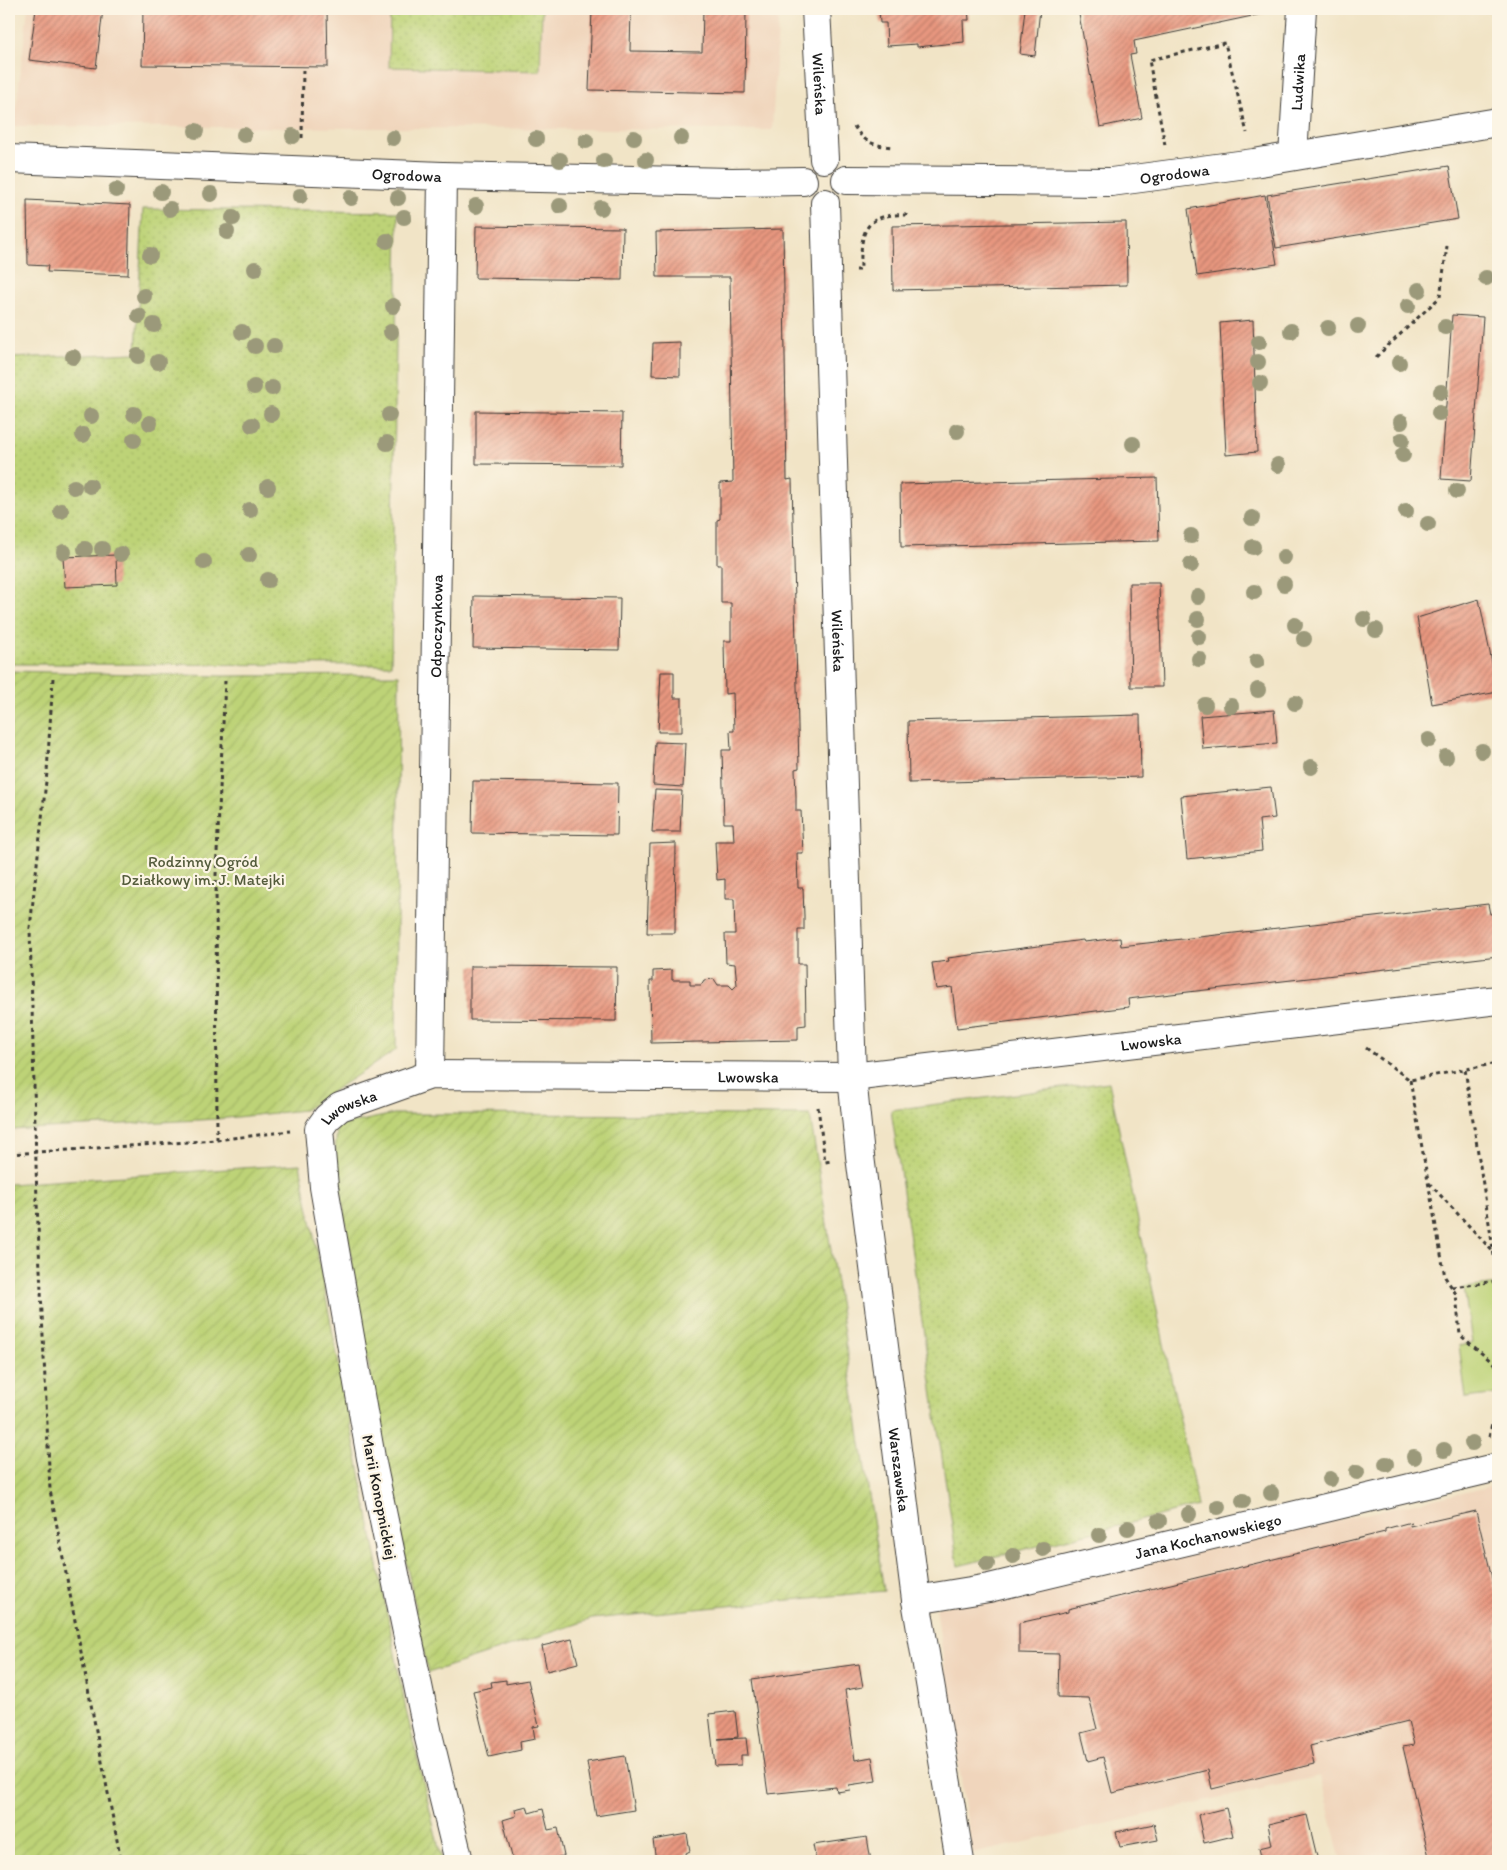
<svg xmlns="http://www.w3.org/2000/svg" width="1507" height="1870" viewBox="0 0 1507 1870" font-family="Itim,sans-serif">
<style>
.built{fill:#f0d5bc}
.grass{fill:url(#grass-dots);stroke:#6c784a}
.garden{fill:url(#garden-furrows);stroke:#6c784a}
.pitch{fill:#bdd377;stroke:#6c784a}
.building{fill:url(#building-hatch)}
.lines{fill:none;stroke-linecap:round;stroke-linejoin:round}
.street-casing{stroke:#3c3a36;stroke-width:30}
.path{stroke:#3c3a36;stroke-width:3;stroke-dasharray:4 4;stroke-linecap:butt}
.street{stroke:#fff;stroke-width:28}
.tree{fill:#9b997a}
.labels{text-anchor:middle;stroke-width:4.5;stroke-linejoin:round;paint-order:stroke}
.street-label{font-size:16px;fill:#1c1c1c;stroke:#fcf5e5}
.park-label{font-size:16px;fill:#545c3c;stroke:#fcf5e5}
</style>
<defs>
<pattern id="grass-dots" width="8" height="8" patternUnits="userSpaceOnUse" patternTransform="scale(1.25)"><rect width="8" height="8" fill="#bdd377"/><path d="M2 2h.1M6 6h.1" fill="none" stroke="#a2b566" stroke-width="1.8" stroke-linecap="round"/></pattern>
<pattern id="garden-furrows" width="10" height="10" patternUnits="userSpaceOnUse" patternTransform="scale(1.25)"><rect width="10" height="10" fill="#bdd377"/><path d="M-1 1l2-2M0 10L10 0M9 11l2-2" fill="none" stroke="#a2b566"/></pattern>
<pattern id="building-hatch" width="6" height="6" patternUnits="userSpaceOnUse" patternTransform="scale(1.25)"><rect width="6" height="6" fill="#e8977f"/><path d="M-1 1l2-2M0 6l6-6M5 7l2-2" fill="none" stroke="#bb7a67"/></pattern>
</defs>
<rect width="100%" height="100%" fill="#fcf5e5"/>
<filter id="ink" filterUnits="userSpaceOnUse"><feTurbulence type="fractalNoise" baseFrequency=".02" numOctaves="2"/><feDisplacementMap in="SourceGraphic" scale="10" xChannelSelector="R" yChannelSelector="G"/><feConvolveMatrix kernelMatrix="1 2 1 2 8 2 1 2 1" color-interpolation-filters="sRGB"/></filter>
<filter id="wash" filterUnits="userSpaceOnUse"><feTurbulence type="fractalNoise" baseFrequency=".0096" numOctaves="4" result="noise"/><feDisplacementMap in="SourceGraphic" scale="20" xChannelSelector="R" yChannelSelector="G"/><feGaussianBlur stdDeviation="1.12" result="paint"/><feColorMatrix in="noise" values="0 0 0 0 0 0 0 0 0 0 0 0 0 0 0 0 0 1.4 0 .05"/><feComposite in="paint" operator="in"/></filter>
<g filter="url(#wash)">
<rect width="100%" height="100%" fill="#f1e4c6"/>
<!-- built -->
<g class="built">
<polygon points="28,9 779,9 772,130 14,126"/>
<polygon points="1498,1485 1498,1861 1341,1861 1320,1776 972,1854 936,1608"/>
</g>
<!-- grass -->
<g class="grass">
<polygon points="390,9 542,9 540,71 389,67"/>
<polygon points="143,209 398,212 391,665 9,664 9,358 136,353"/>
<polygon points="1109,1082 1198,1506 958,1566 891,1110"/>
</g>
<!-- garden -->
<g class="garden">
<polygon points="9,671 225,676 399,675 396,1050 304,1110 217,1119 9,1130"/>
<polygon points="394,1114 810,1115 884,1591 592,1619 428,1673 375,1404 335,1156 337,1126"/>
<polygon points="300,1164 406,1710 442,1861 9,1861 9,1184"/>
</g>
<!-- pitch -->
<polygon class="pitch" points="1498,1284 1498,1394 1466,1398 1459,1345 1472,1343 1464,1288"/>
<g id="blocks">
<!-- building -->
<g class="building">
<polygon points="36,9 103,9 96,68 29,60"/>
<polygon points="143,9 327,9 328,67 142,65"/>
<polygon points="592,9 631,9 630,51 702,52 703,9 746,9 745,93 589,90"/>
<polygon points="879,9 968,9 969,20 963,20 964,42 917,47 917,44 887,46 886,23 880,23"/>
<polygon points="1025,9 1040,9 1035,56 1020,54"/>
<polygon points="1078,9 1271,9 1271,12 1134,41 1136,54 1130,55 1142,118 1100,127"/>
<polygon points="1449,166 1458,219 1276,248 1267,195"/>
<polygon points="1265,195 1277,264 1197,276 1188,209"/>
<polygon points="27,200 130,205 128,275 47,272 48,266 28,265"/>
<polygon points="1126,222 1127,285 893,290 892,226"/>
<polygon points="476,226 623,228 622,280 475,278"/>
<polygon points="783,229 787,480 792,479 799,768 795,769 796,796 796,811 801,811 803,853 797,853 798,888 803,888 804,916 804,930 798,930 798,964 805,964 806,1025 798,1026 798,1040 651,1043 650,981 653,981 653,971 672,970 672,980 690,980 690,985 701,985 704,980 714,979 718,985 729,985 733,989 737,985 735,964 726,963 725,934 735,934 734,899 725,899 725,879 717,880 715,841 734,841 733,823 724,823 722,750 731,750 730,731 734,731 733,693 725,694 724,641 731,641 731,603 721,603 721,565 717,565 717,520 720,519 720,483 733,482 730,277 657,277 656,232"/>
<polygon points="1452,315 1483,317 1471,481 1441,479"/>
<polygon points="1253,320 1257,452 1226,455 1220,323"/>
<polygon points="680,342 680,376 652,375 653,343"/>
<polygon points="476,411 622,413 621,465 476,464"/>
<polygon points="1157,478 1159,541 901,547 900,484"/>
<polygon points="116,555 117,585 65,587 63,557"/>
<polygon points="1129,583 1159,583 1162,687 1131,687"/>
<polygon points="474,596 620,598 619,650 473,648"/>
<polygon points="1479,599 1498,692 1432,704 1417,618"/>
<polygon points="661,672 674,672 674,698 682,698 682,732 658,732"/>
<polygon points="1274,710 1277,743 1203,749 1200,716"/>
<polygon points="1140,715 1141,777 909,783 908,721"/>
<polygon points="655,742 685,743 683,787 653,785"/>
<polygon points="473,781 618,783 617,835 472,833"/>
<polygon points="1271,787 1275,818 1259,820 1262,851 1187,859 1181,796"/>
<polygon points="655,790 682,791 680,832 652,832"/>
<polygon points="676,843 675,933 647,933 650,844"/>
<polygon points="1488,904 1490,914 1498,913 1498,956 1128,999 1129,1007 957,1028 952,987 936,989 932,963 949,961 948,958 1083,940 1084,942 1120,938 1121,946"/>
<polygon points="470,966 617,967 616,1021 470,1020"/>
<polygon points="1476,1511 1498,1603 1498,1700 1496,1700 1498,1710 1498,1861 1430,1861 1403,1747 1414,1745 1408,1721 1310,1746 1314,1764 1212,1789 1208,1770 1112,1793 1103,1757 1088,1761 1081,1733 1097,1729 1089,1698 1058,1697 1059,1654 1019,1653 1019,1623 1068,1612 1068,1609 1385,1532 1385,1529 1411,1522 1410,1526"/>
<polygon points="572,1639 578,1663 547,1671 542,1646"/>
<polygon points="859,1664 863,1687 845,1690 855,1760 872,1757 876,1781 849,1785 850,1790 837,1792 836,1787 768,1794 752,1679"/>
<polygon points="506,1680 506,1684 528,1680 539,1726 533,1727 535,1739 520,1742 521,1750 489,1757 473,1691 492,1687 491,1682"/>
<polygon points="735,1711 738,1737 718,1739 746,1738 748,1755 741,1755 741,1765 715,1766 709,1714"/>
<polygon points="625,1756 634,1810 596,1816 587,1762"/>
<polygon points="527,1806 529,1813 543,1809 548,1830 558,1828 564,1856 539,1861 513,1861 503,1820 516,1816 515,1809"/>
<polygon points="1226,1808 1233,1836 1204,1843 1198,1815"/>
<polygon points="1307,1815 1318,1861 1262,1861 1259,1848 1272,1845 1268,1824"/>
<polygon points="1154,1824 1158,1840 1120,1847 1116,1832"/>
<polygon points="687,1834 690,1851 686,1853 687,1861 656,1861 653,1840"/>
<polygon points="867,1837 871,1861 816,1861 813,1845"/>
</g>
</g>
</g>
<g filter="url(#ink)">
<use href="#blocks" fill-opacity="0" stroke="#3c3a36" stroke-width="1"/>
<g class="lines">
<defs>
<g id="street">
<path id="s1" d="M816,9l8,150"/>
<path id="s2" d="M1293,156l9,-147"/>
<path id="s3" d="M9,159l433,17 290,6 71,-1"/>
<path id="s4" d="M846,180l265,2 143,-19 244,-41"/>
<path id="s5" d="M825,203l27,874 8,79 56,444 44,261"/>
<path id="s6" d="M430,1075l12,-899"/>
<path id="s7" d="M916,1600l73,-12 509,-121"/>
<path id="s8" d="M459,1861l-31,-127 -57,-276 -47,-271 -5,-58 8,-11 13,-11 90,-32 422,2 646,-77"/>
</g>
</defs>
<!-- street casing -->
<use href="#street" class="street-casing"/>
<!-- path -->
<g class="path">
<path d="M854,126c10,17 20,19 38,21"/>
<polyline points="302,138 303,67"/>
<polyline points="1165,145 1149,60 1225,43 1247,133"/>
<path d="M856,270h5c-1,-38 3,-57 45,-55l1,-4"/>
<polyline points="1376,357 1440,297 1447,246"/>
<polyline points="53,678 47,772 30,928 37,1203 50,1490 121,1861"/>
<polyline points="1366,1048 1410,1080 1498,1063"/>
<polyline points="1495,1064 1498,1085"/>
<polyline points="1410,1080 1445,1277 1456,1294 1460,1335 1498,1367"/>
<polyline points="818,1107 825,1162 831,1161"/>
<polyline points="217,1140 216,875 225,681"/>
<polyline points="9,1154 217,1140 290,1131"/>
<polyline points="1429,1183 1498,1257"/>
<polyline points="1452,1287 1498,1281 1465,1069"/>
<polyline points="1489,1437 1498,1399"/>
</g>
<!-- street -->
<use href="#street" class="street"/>
</g>
<!-- trees -->
<g class="tree">
<circle cx="196" cy="131" r="8"/>
<circle cx="244" cy="135" r="8"/>
<circle cx="293" cy="136" r="8"/>
<circle cx="393" cy="138" r="8"/>
<circle cx="634" cy="138" r="8"/>
<circle cx="681" cy="138" r="8"/>
<circle cx="536" cy="139" r="8"/>
<circle cx="586" cy="141" r="8"/>
<circle cx="560" cy="160" r="8"/>
<circle cx="646" cy="160" r="8"/>
<circle cx="604" cy="161" r="8"/>
<circle cx="116" cy="190" r="8"/>
<circle cx="161" cy="192" r="8"/>
<circle cx="211" cy="194" r="8"/>
<circle cx="300" cy="196" r="8"/>
<circle cx="351" cy="198" r="8"/>
<circle cx="398" cy="198" r="8"/>
<circle cx="476" cy="206" r="8"/>
<circle cx="560" cy="206" r="8"/>
<circle cx="601" cy="208" r="8"/>
<circle cx="170" cy="209" r="8"/>
<circle cx="404" cy="217" r="8"/>
<circle cx="233" cy="218" r="8"/>
<circle cx="227" cy="232" r="8"/>
<circle cx="387" cy="241" r="8"/>
<circle cx="150" cy="255" r="8"/>
<circle cx="255" cy="269" r="8"/>
<circle cx="1486" cy="278" r="8"/>
<circle cx="1419" cy="290" r="8"/>
<circle cx="144" cy="296" r="8"/>
<circle cx="393" cy="306" r="8"/>
<circle cx="1408" cy="306" r="8"/>
<circle cx="139" cy="316" r="8"/>
<circle cx="154" cy="325" r="8"/>
<circle cx="1358" cy="326" r="8"/>
<circle cx="1445" cy="327" r="8"/>
<circle cx="1328" cy="328" r="8"/>
<circle cx="1291" cy="331" r="8"/>
<circle cx="242" cy="332" r="8"/>
<circle cx="391" cy="332" r="8"/>
<circle cx="1259" cy="342" r="8"/>
<circle cx="255" cy="346" r="8"/>
<circle cx="274" cy="346" r="8"/>
<circle cx="138" cy="356" r="8"/>
<circle cx="73" cy="357" r="8"/>
<circle cx="158" cy="362" r="8"/>
<circle cx="1258" cy="362" r="8"/>
<circle cx="1399" cy="363" r="8"/>
<circle cx="1260" cy="383" r="8"/>
<circle cx="254" cy="387" r="8"/>
<circle cx="272" cy="388" r="8"/>
<circle cx="1441" cy="392" r="8"/>
<circle cx="1439" cy="413" r="8"/>
<circle cx="134" cy="414" r="8"/>
<circle cx="271" cy="414" r="8"/>
<circle cx="389" cy="415" r="8"/>
<circle cx="91" cy="416" r="8"/>
<circle cx="1401" cy="422" r="8"/>
<circle cx="150" cy="423" r="8"/>
<circle cx="252" cy="425" r="8"/>
<circle cx="957" cy="431" r="8"/>
<circle cx="83" cy="435" r="8"/>
<circle cx="134" cy="440" r="8"/>
<circle cx="1402" cy="440" r="8"/>
<circle cx="387" cy="443" r="8"/>
<circle cx="1133" cy="444" r="8"/>
<circle cx="1403" cy="455" r="8"/>
<circle cx="1278" cy="465" r="8"/>
<circle cx="90" cy="486" r="8"/>
<circle cx="74" cy="487" r="8"/>
<circle cx="268" cy="487" r="8"/>
<circle cx="1457" cy="491" r="8"/>
<circle cx="250" cy="510" r="8"/>
<circle cx="61" cy="511" r="8"/>
<circle cx="1406" cy="511" r="8"/>
<circle cx="1252" cy="518" r="8"/>
<circle cx="1428" cy="524" r="8"/>
<circle cx="1191" cy="536" r="8"/>
<circle cx="1253" cy="547" r="8"/>
<circle cx="85" cy="549" r="8"/>
<circle cx="102" cy="549" r="8"/>
<circle cx="64" cy="552" r="8"/>
<circle cx="121" cy="554" r="8"/>
<circle cx="249" cy="555" r="8"/>
<circle cx="1284" cy="557" r="8"/>
<circle cx="204" cy="562" r="8"/>
<circle cx="1191" cy="565" r="8"/>
<circle cx="268" cy="580" r="8"/>
<circle cx="1284" cy="584" r="8"/>
<circle cx="1254" cy="592" r="8"/>
<circle cx="1198" cy="597" r="8"/>
<circle cx="1198" cy="619" r="8"/>
<circle cx="1364" cy="619" r="8"/>
<circle cx="1295" cy="625" r="8"/>
<circle cx="1376" cy="630" r="8"/>
<circle cx="1199" cy="637" r="8"/>
<circle cx="1304" cy="639" r="8"/>
<circle cx="1199" cy="659" r="8"/>
<circle cx="1257" cy="661" r="8"/>
<circle cx="1258" cy="690" r="8"/>
<circle cx="1295" cy="703" r="8"/>
<circle cx="1205" cy="705" r="8"/>
<circle cx="1231" cy="706" r="8"/>
<circle cx="1429" cy="740" r="8"/>
<circle cx="1482" cy="751" r="8"/>
<circle cx="1446" cy="757" r="8"/>
<circle cx="1311" cy="767" r="8"/>
<circle cx="1472" cy="1443" r="8"/>
<circle cx="1444" cy="1450" r="8"/>
<circle cx="1414" cy="1457" r="8"/>
<circle cx="1386" cy="1464" r="8"/>
<circle cx="1357" cy="1472" r="8"/>
<circle cx="1330" cy="1479" r="8"/>
<circle cx="1271" cy="1493" r="8"/>
<circle cx="1243" cy="1501" r="8"/>
<circle cx="1218" cy="1507" r="8"/>
<circle cx="1189" cy="1514" r="8"/>
<circle cx="1159" cy="1521" r="8"/>
<circle cx="1128" cy="1528" r="8"/>
<circle cx="1099" cy="1535" r="8"/>
<circle cx="1043" cy="1549" r="8"/>
<circle cx="1013" cy="1556" r="8"/>
<circle cx="987" cy="1564" r="8"/>
</g>
</g>
<g class="labels">
<!-- street labels -->
<g class="street-label">
<text dy="6" stroke="none"><textPath href="#s2" startOffset="74">Ludwika</textPath></text>
<text dy="6" stroke="none"><textPath href="#s1" startOffset="75">Wileńska</textPath></text>
<text dy="6" stroke="none"><textPath href="#s4" startOffset="329">Ogrodowa</textPath></text>
<text dy="6" stroke="none"><textPath href="#s3" startOffset="398">Ogrodowa</textPath></text>
<text dy="6" stroke="none"><textPath href="#s6" startOffset="449">Odpoczynkowa</textPath></text>
<text dy="6" stroke="none"><textPath href="#s5" startOffset="438">Wileńska</textPath></text>
<text dy="6" stroke="none"><textPath href="#s8" startOffset="1595">Lwowska</textPath></text>
<text dy="6" stroke="none"><textPath href="#s8" startOffset="1190">Lwowska</textPath></text>
<text dy="6" stroke="none"><textPath href="#s8" startOffset="784">Lwowska</textPath></text>
<text dy="6" stroke="none"><textPath href="#s5" startOffset="1270">Warszawska</textPath></text>
<text transform="translate(380 1497) rotate(79)" y="6">Marii Konopnickiej</text>
<text dy="6" stroke="none"><textPath href="#s7" startOffset="299">Jana Kochanowskiego</textPath></text>
</g>
<!-- park labels -->
<g class="park-label">
<text x="203" y="867">Rodzinny Ogród<tspan x="203" dy="18">Działkowy im. J. Matejki</tspan></text>
</g>
</g>
<!-- margin -->
<rect width="1507" height="1870" fill="none" stroke="#fcf5e5" stroke-width="30"/>
</svg>
